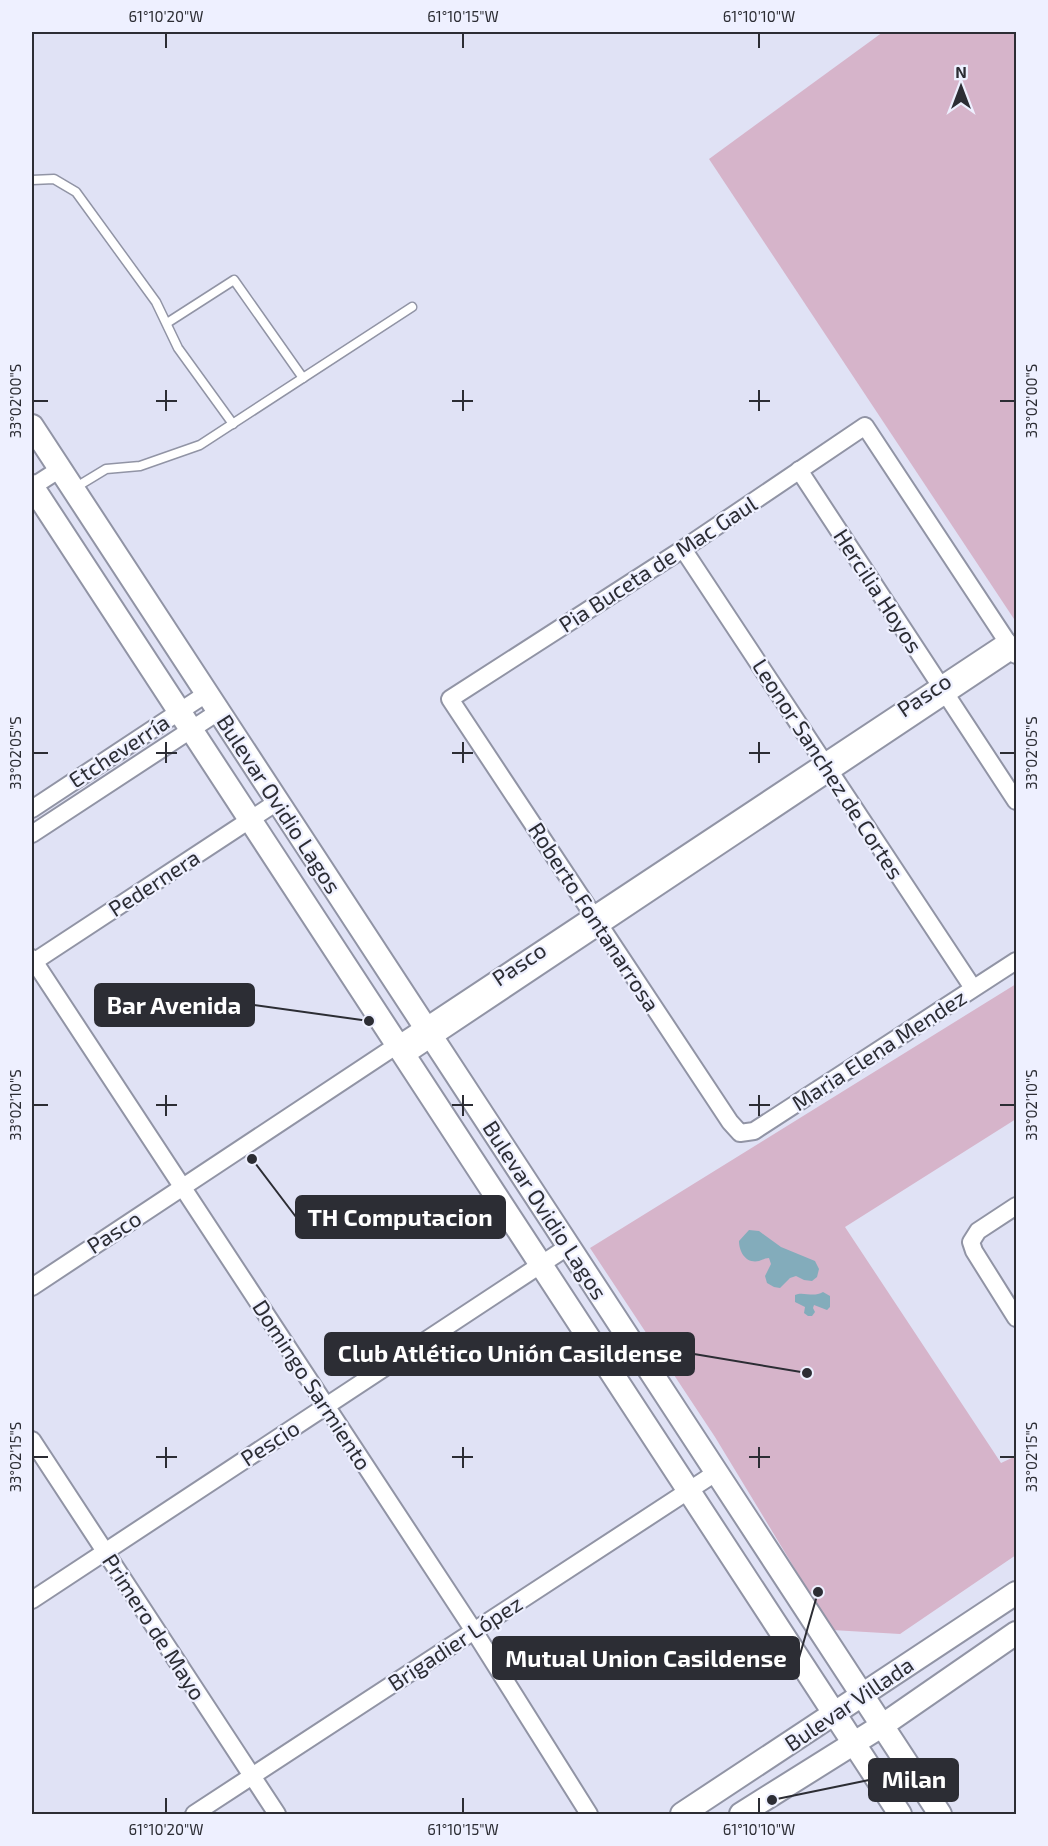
<svg xmlns="http://www.w3.org/2000/svg" width="1048" height="1846" viewBox="0 0 1048 1846" font-family="'Exo 2',sans-serif">
<style>
.green{fill:#d6b4ca}
.water{fill:#83acbb}
.lines{fill:none;stroke-linecap:round;stroke-linejoin:round}
.lane-casing{stroke:#9194a5;stroke-width:11}
.street-casing{stroke:#9194a5;stroke-width:20}
.secondary-casing{stroke:#9194a5;stroke-width:26}
.lane{stroke:#fff;stroke-width:8}
.street{stroke:#fff;stroke-width:16}
.secondary{stroke:#fff;stroke-width:22}
.ticks{fill:none;stroke:#2c2d34;stroke-width:2}
.labels{text-anchor:middle;stroke-width:4.5;stroke-linejoin:round;paint-order:stroke}
.street-label{font-size:22px;fill:#2c2d34;stroke:#eef0ff}
.leader{fill:none;stroke:#2c2d34;stroke-width:2}
.callout-dot{fill:#2c2d34;stroke:#eef0ff;stroke-width:2}
.callout{fill:#2c2d34;stroke:#2c2d34;stroke-width:2}
.callout-label{font-size:24px;text-anchor:middle;font-weight:bold;fill:#fff}
.neatline{fill:none;stroke:#2c2d34;stroke-width:2}
.ticks-label{font-size:15px;text-anchor:middle;fill:#2c2d34}
</style>
<rect width="100%" height="100%" fill="#e0e2f5"/>
<!-- green -->
<g class="green">
<polygon points="883,32 1016,32 1016,622 709,159"/>
<polygon points="1016,984 1016,1119 845,1227 1001,1463 1016,1456 1016,1555 900,1634 832,1630 715,1437 590,1248"/>
</g>
<!-- water -->
<g class="water">
<path d="M749,1230l10,1 22,16 34,14 4,8 -2,8 -5,4 -8,-1 -8,-4 -6,2 -10,10 -6,-1 -7,-4 -2,-7 6,-12 -2,-6c-4,0 -7,2 -10,3 -13,3 -20,-9 -20,-20z"/>
<path d="M823,1292l7,4v11l-3,3 -13,-5 -1,3 2,4 -3,4h-4l-4,-3 1,-6 -10,-5v-7c8,-4 18,3 28,-3z"/>
</g>
<g class="lines">
<defs>
<g id="lane">
<polyline points="32,180 54,179 76,192 156,302 178,348 233,424"/>
<polyline points="167,323 234,280 303,378"/>
<polyline points="73,489 106,469 140,466 200,445 412,307"/>
</g>
<g id="street">
<polyline points="799,470 1016,801"/>
<polyline points="32,487 60,469"/>
<polyline points="683,549 973,988"/>
<polyline points="1016,655 865,426 683,549 450,699 730,1122 740,1133 754,1131 1016,961"/>
<polyline points="32,809 206,694"/>
<polyline points="32,834 218,712"/>
<polyline points="32,958 474,1631 589,1814"/>
<polyline points="32,963 277,802"/>
<polyline points="405,1056 1013,650"/>
<polyline points="1016,1206 978,1231 971,1242 974,1251 1016,1318"/>
<polyline points="32,1287 1007,641"/>
<polyline points="32,1440 277,1814"/>
<polyline points="32,1600 569,1246"/>
<polyline points="194,1814 717,1472"/>
</g>
<g id="secondary">
<polyline points="32,426 940,1814"/>
<polyline points="32,486 900,1814"/>
<polyline points="682,1814 1016,1593"/>
<polyline points="741,1814 883,1725 1016,1633"/>
</g>
</defs>
<!-- lane casing -->
<use href="#lane" class="lane-casing"/>
<!-- street casing -->
<use href="#street" class="street-casing"/>
<!-- secondary casing -->
<use href="#secondary" class="secondary-casing"/>
<!-- lane -->
<use href="#lane" class="lane"/>
<!-- street -->
<use href="#street" class="street"/>
<!-- secondary -->
<use href="#secondary" class="secondary"/>
</g>
<!-- ticks -->
<path class="ticks" d="M166,33v15M463,33v15M759,33v15M166,390v21M463,390v21M759,390v21M33,401h15M156,401h21M452,401h21M749,401h21M1000,401h15M166,742v21M463,742v21M759,742v21M33,753h15M156,753h21M452,753h21M749,753h21M1000,753h15M166,1095v21M463,1095v21M759,1095v21M33,1105h15M156,1105h21M452,1105h21M749,1105h21M1000,1105h15M166,1447v21M463,1447v21M759,1447v21M33,1457h15M156,1457h21M452,1457h21M749,1457h21M1000,1457h15M166,1798v15M463,1798v15M759,1798v15"/>
<g class="labels">
<!-- street labels -->
<g class="street-label">
<text transform="translate(658 564) rotate(-33)" y="8">Pia Buceta de Mac Gaul</text>
<text transform="translate(878 591) rotate(57)" y="8">Hercilia Hoyos</text>
<text transform="translate(924 695) rotate(-34)" y="8">Pasco</text>
<text transform="translate(119 751) rotate(-33)" y="8">Etcheverría</text>
<text transform="translate(828 769) rotate(57)" y="8">Leonor Sanchez de Cortes</text>
<text transform="translate(279 804) rotate(57)" y="8">Bulevar Ovidio Lagos</text>
<text transform="translate(154 883) rotate(-33)" y="8">Pedernera</text>
<text transform="translate(594 917) rotate(57)" y="8">Roberto Fontanarrosa</text>
<text transform="translate(519 964) rotate(-34)" y="8">Pasco</text>
<text transform="translate(879 1050) rotate(-33)" y="8">Maria Elena Mendez</text>
<text transform="translate(545 1210) rotate(57)" y="8">Bulevar Ovidio Lagos</text>
<text transform="translate(114 1232) rotate(-33)" y="8">Pasco</text>
<text transform="translate(312 1385) rotate(57)" y="8">Domingo Sarmiento</text>
<text transform="translate(270 1443) rotate(-33)" y="8">Pescio</text>
<text transform="translate(154 1627) rotate(57)" y="8">Primero de Mayo</text>
<text transform="translate(455 1643) rotate(-33)" y="8">Brigadier López</text>
<text transform="translate(849 1704) rotate(-34)" y="8">Bulevar Villada</text>
</g>
</g>
<!-- callouts -->
<path class="leader" d="M369 1021L254 1005M252 1159L296 1217M807 1373L694 1354M818 1592L799 1658M772 1800L869 1780"/>
<g class="callout-dot">
<circle cx="369" cy="1021" r="6"/>
<circle cx="252" cy="1159" r="6"/>
<circle cx="807" cy="1373" r="6"/>
<circle cx="818" cy="1592" r="6"/>
<circle cx="772" cy="1800" r="6"/>
</g>
<g class="callout">
<rect x="95" y="984" width="159" height="42" rx="6"/>
<rect x="296" y="1196" width="209" height="42" rx="6"/>
<rect x="325" y="1333" width="369" height="42" rx="6"/>
<rect x="493" y="1637" width="306" height="42" rx="6"/>
<rect x="869" y="1759" width="89" height="42" rx="6"/>
</g>
<g class="callout-label">
<text x="174" y="1014">Bar Avenida</text>
<text x="400" y="1226">TH Computacion</text>
<text x="510" y="1362">Club Atlético Unión Casildense</text>
<text x="646" y="1667">Mutual Union Casildense</text>
<text x="914" y="1788">Milan</text>
</g>
<!-- border -->
<rect width="1048" height="1846" fill="none" stroke="#eef0ff" stroke-width="66"/>
<!-- north arrow -->
<g transform="translate(961 87)" stroke="#eef0ff" stroke-width="4.5" paint-order="stroke">
<path d="M0-4.5L10 22L0 15L-10 22Z" fill="#2c2d34"/>
<text y="-9" font-size="16" font-weight="bold" text-anchor="middle" fill="#2c2d34">N</text>
</g>
<rect x="33" y="33" width="982" height="1780" class="neatline"/>
<g class="ticks-label">
<text x="166" y="22">61°10'20"W</text>
<text x="463" y="22">61°10'15"W</text>
<text x="759" y="22">61°10'10"W</text>
<text transform="translate(16 401) rotate(-90)" y="5">33°02'00"S</text>
<text transform="translate(1032 401) rotate(-90)" y="5">33°02'00"S</text>
<text transform="translate(16 753) rotate(-90)" y="5">33°02'05"S</text>
<text transform="translate(1032 753) rotate(-90)" y="5">33°02'05"S</text>
<text transform="translate(16 1105) rotate(-90)" y="5">33°02'10"S</text>
<text transform="translate(1032 1105) rotate(-90)" y="5">33°02'10"S</text>
<text transform="translate(16 1457) rotate(-90)" y="5">33°02'15"S</text>
<text transform="translate(1032 1457) rotate(-90)" y="5">33°02'15"S</text>
<text x="166" y="1835">61°10'20"W</text>
<text x="463" y="1835">61°10'15"W</text>
<text x="759" y="1835">61°10'10"W</text>
</g>
</svg>
